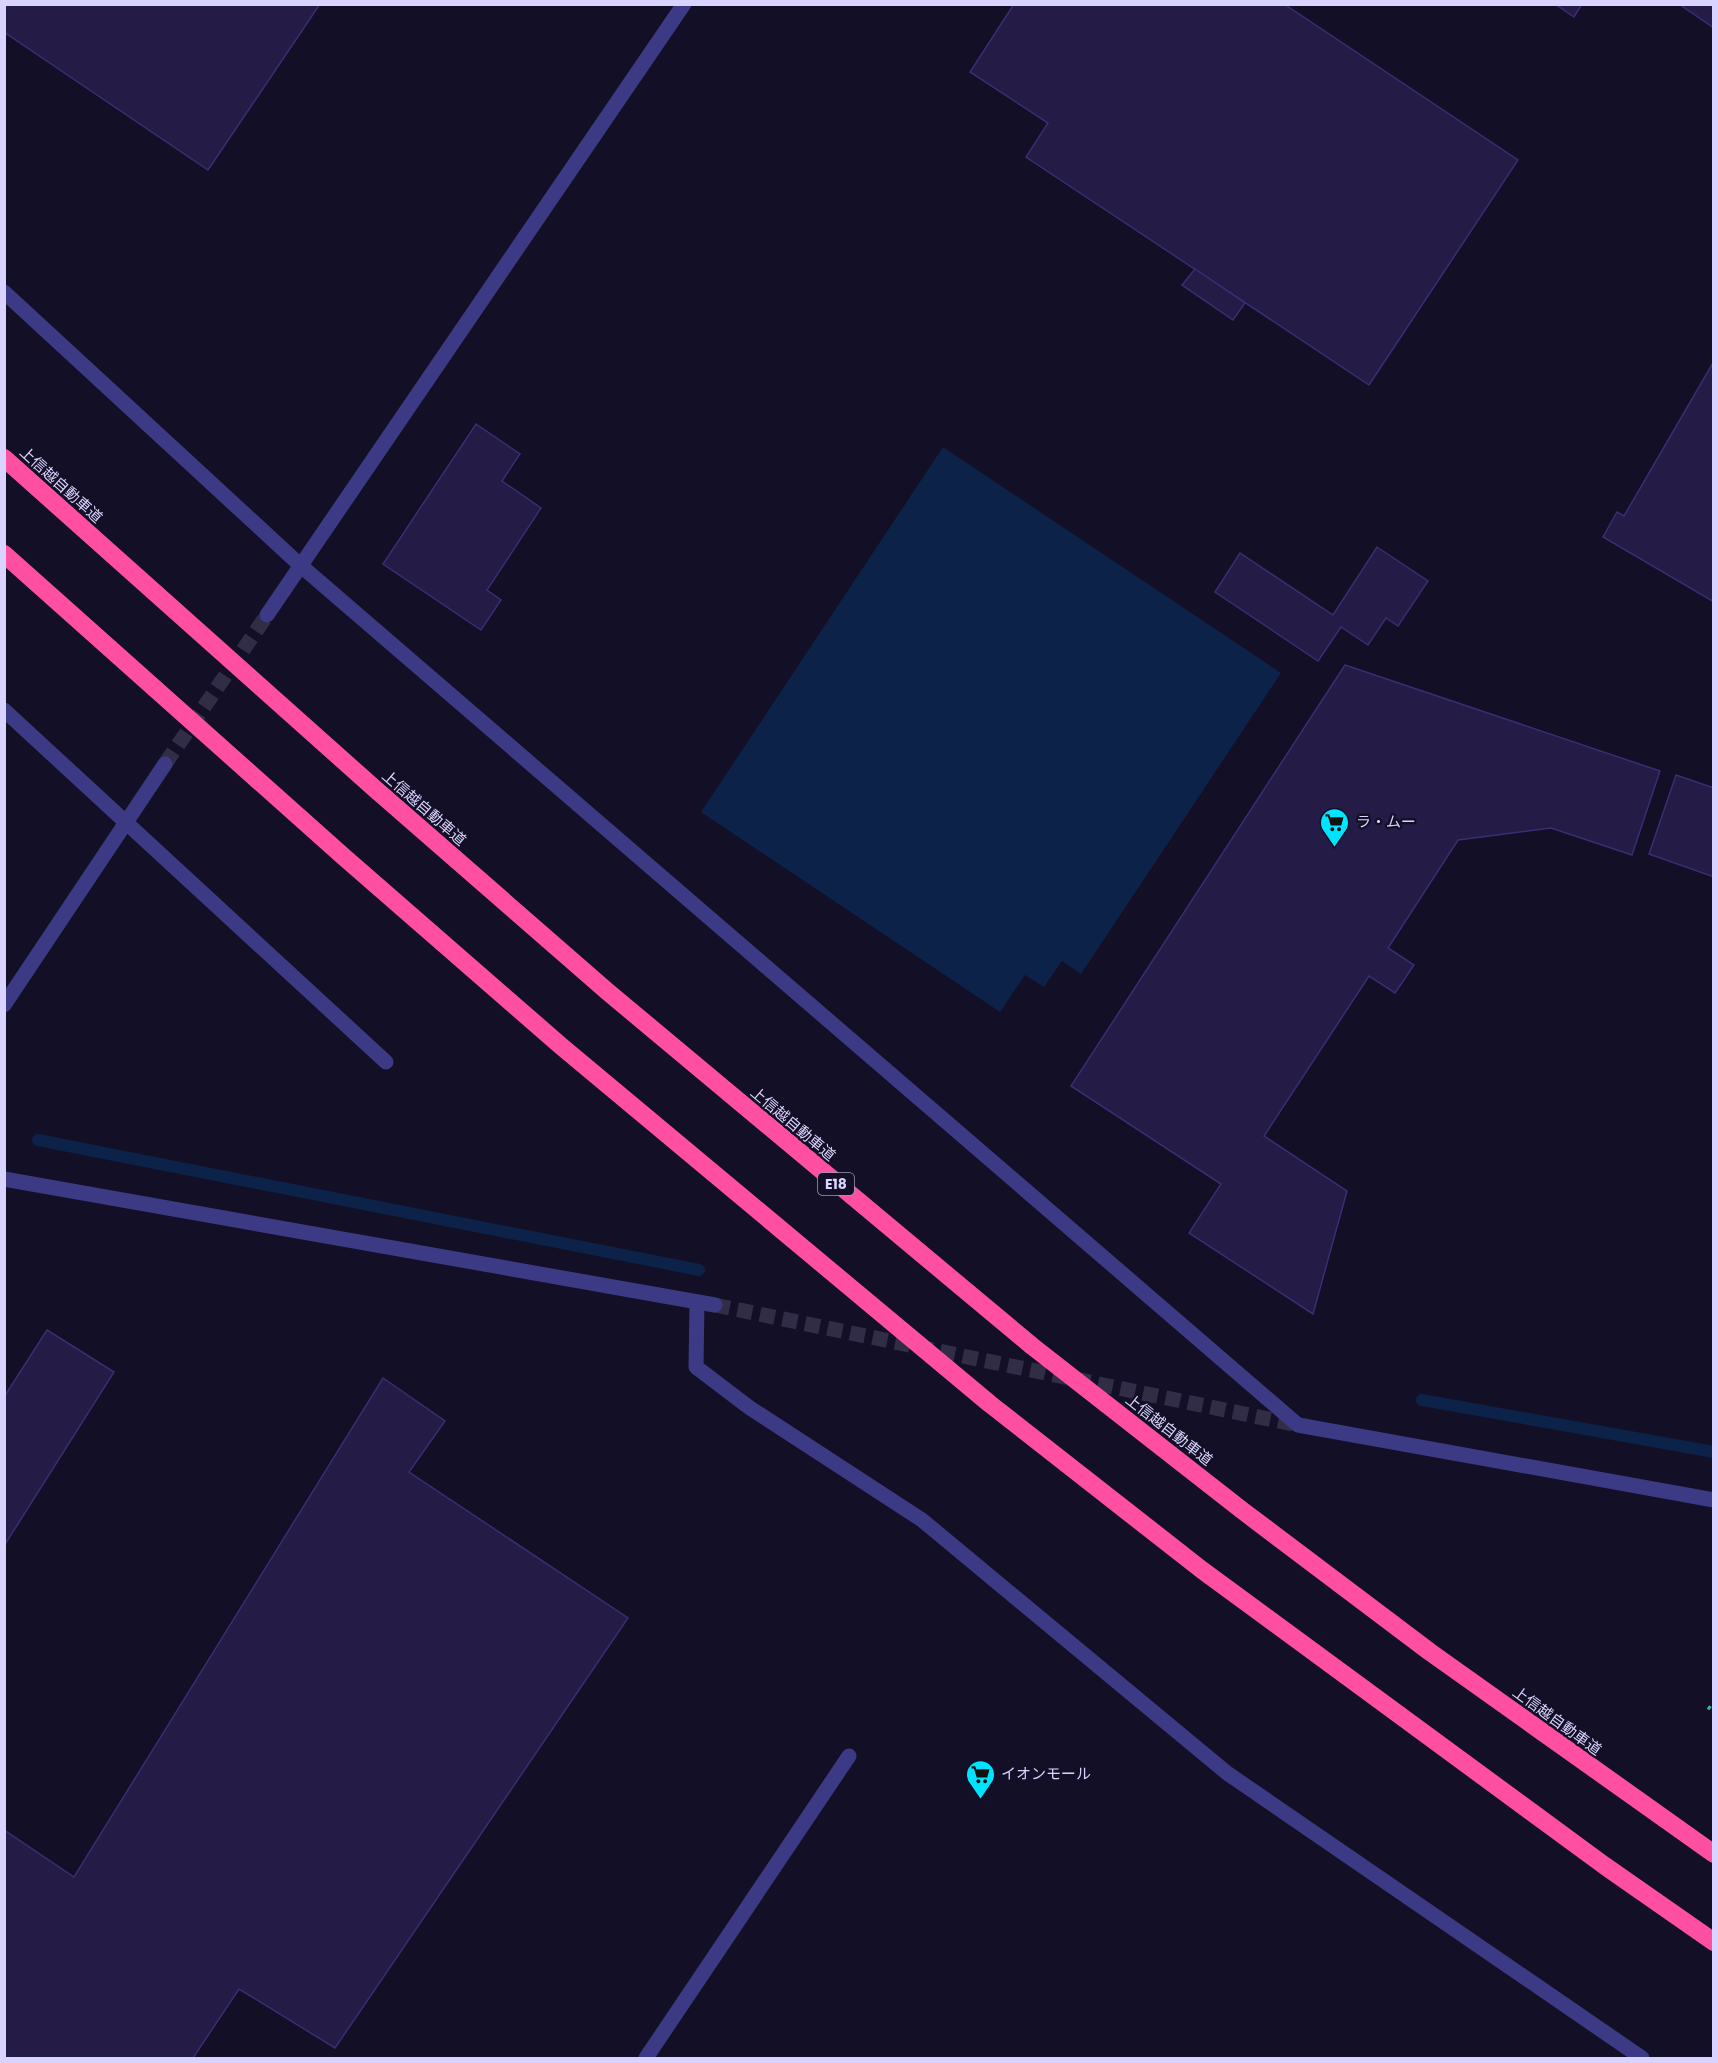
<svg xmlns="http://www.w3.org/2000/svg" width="1718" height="2063" viewBox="0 0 1718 2063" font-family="Poppins,'Noto Sans JP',sans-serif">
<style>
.water{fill:#0c2248}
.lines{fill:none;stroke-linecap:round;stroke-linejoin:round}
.stream{stroke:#0c2248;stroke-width:12}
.building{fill:#241b47;stroke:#3b2d73;stroke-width:1.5}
.minor-tunnel{stroke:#312d47;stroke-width:15;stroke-dasharray:15 8;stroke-linecap:butt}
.path{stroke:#2fb8b0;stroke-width:4;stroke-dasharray:3 4.5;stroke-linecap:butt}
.minor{stroke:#3d3a85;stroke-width:15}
.highway{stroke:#ff4fa3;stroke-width:18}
.labels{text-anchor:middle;stroke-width:4.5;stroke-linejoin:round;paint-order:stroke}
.shield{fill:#130f26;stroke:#9e99be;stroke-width:1.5}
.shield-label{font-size:14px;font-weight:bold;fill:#d9d4ff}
.street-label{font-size:15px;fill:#d9d4ff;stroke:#130f26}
.poi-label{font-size:15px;fill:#d9d4ff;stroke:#130f26;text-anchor:start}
</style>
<rect width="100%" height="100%" fill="#130f26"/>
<!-- water -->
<polygon class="water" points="943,447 1281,673 1081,974 1062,961 1044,987 1025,975 1000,1012 701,812"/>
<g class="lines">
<!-- stream -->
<g class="stream">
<polyline points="38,1140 699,1270"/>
<polyline points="1422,1400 1714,1452"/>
</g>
</g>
<!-- building -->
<g class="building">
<polygon points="4,4 320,4 208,170 4,32"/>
<polygon points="1014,4 1284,4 1518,160 1369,385 1026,157 1048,123 970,72"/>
<polygon points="1555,4 1582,4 1574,17"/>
<polygon points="1679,4 1714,4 1714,28"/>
<polygon points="1195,269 1245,303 1233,320 1182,285"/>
<polygon points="1714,361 1714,602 1603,537 1617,512 1624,516"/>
<polygon points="476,424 520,454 502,481 541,508 487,590 501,600 481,630 383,564"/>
<polygon points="1377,547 1428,581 1398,626 1386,618 1368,645 1341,627 1318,661 1215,592 1240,553 1333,615"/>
<polygon points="1345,665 1660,771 1632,855 1551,828 1458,840 1388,948 1414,965 1395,993 1369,976 1264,1136 1347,1191 1313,1314 1189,1233 1221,1184 1071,1086"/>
<polygon points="1676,775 1714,788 1714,877 1649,854"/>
<polygon points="47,1330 114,1372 4,1546 4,1397"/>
<polygon points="383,1378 445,1421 409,1472 628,1618 335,2048 239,1989 193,2058 4,2058 4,1830 74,1877"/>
</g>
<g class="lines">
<!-- minor-tunnel -->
<g class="minor-tunnel">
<polyline points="165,764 267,615"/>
<polyline points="715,1305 1298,1425"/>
</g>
<!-- path -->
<polyline class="path" points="1708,1707 1714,1711"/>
<!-- minor -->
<g class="minor">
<polyline points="4,292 300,565 1298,1425 1714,1500"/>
<polyline points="267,615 684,4"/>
<polyline points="4,710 386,1062"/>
<polyline points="4,1005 165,764"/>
<polyline points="4,1179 715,1305"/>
<polyline points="697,1302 696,1367 750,1408 922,1520 1227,1773 1642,2058"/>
<polyline points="646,2058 849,1756"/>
</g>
<!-- highway -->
<g class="highway">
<polyline points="4,458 374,788 608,992 1032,1346 1243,1511 1430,1652 1714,1854"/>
<polyline points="4,554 344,857 561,1046 990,1404 1202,1570 1605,1866 1714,1942"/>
</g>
</g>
<!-- icons -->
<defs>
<symbol id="supermarket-pin" viewBox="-11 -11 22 30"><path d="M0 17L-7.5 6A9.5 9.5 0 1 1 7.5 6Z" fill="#00e5ff" stroke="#130f26"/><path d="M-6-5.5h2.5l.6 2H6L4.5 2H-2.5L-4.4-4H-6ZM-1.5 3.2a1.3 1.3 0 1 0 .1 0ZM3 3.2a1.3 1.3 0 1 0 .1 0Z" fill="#111"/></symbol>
</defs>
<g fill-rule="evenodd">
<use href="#supermarket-pin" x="1318" y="806" width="33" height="45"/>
<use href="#supermarket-pin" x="964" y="1758" width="33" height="45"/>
</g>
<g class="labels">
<!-- shield labels -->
<rect class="shield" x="818" y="1173" width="36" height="22" rx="4.5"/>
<g class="shield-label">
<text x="836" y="1189">E18</text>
</g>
<!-- street labels -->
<g class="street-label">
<text transform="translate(61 485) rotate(42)" y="5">上信越自動車道</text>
<text transform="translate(424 808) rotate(41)" y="5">上信越自動車道</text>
<text transform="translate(793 1124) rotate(40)" y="5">上信越自動車道</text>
<text transform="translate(1169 1430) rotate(38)" y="5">上信越自動車道</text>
<text transform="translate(1557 1721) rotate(36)" y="5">上信越自動車道</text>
</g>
<!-- poi labels -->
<g class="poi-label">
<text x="1356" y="827">ラ・ムー</text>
<text x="1001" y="1779">イオンモール</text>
</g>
</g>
<!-- border -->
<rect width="1718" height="2063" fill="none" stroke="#d9d4ff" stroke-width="12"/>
</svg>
